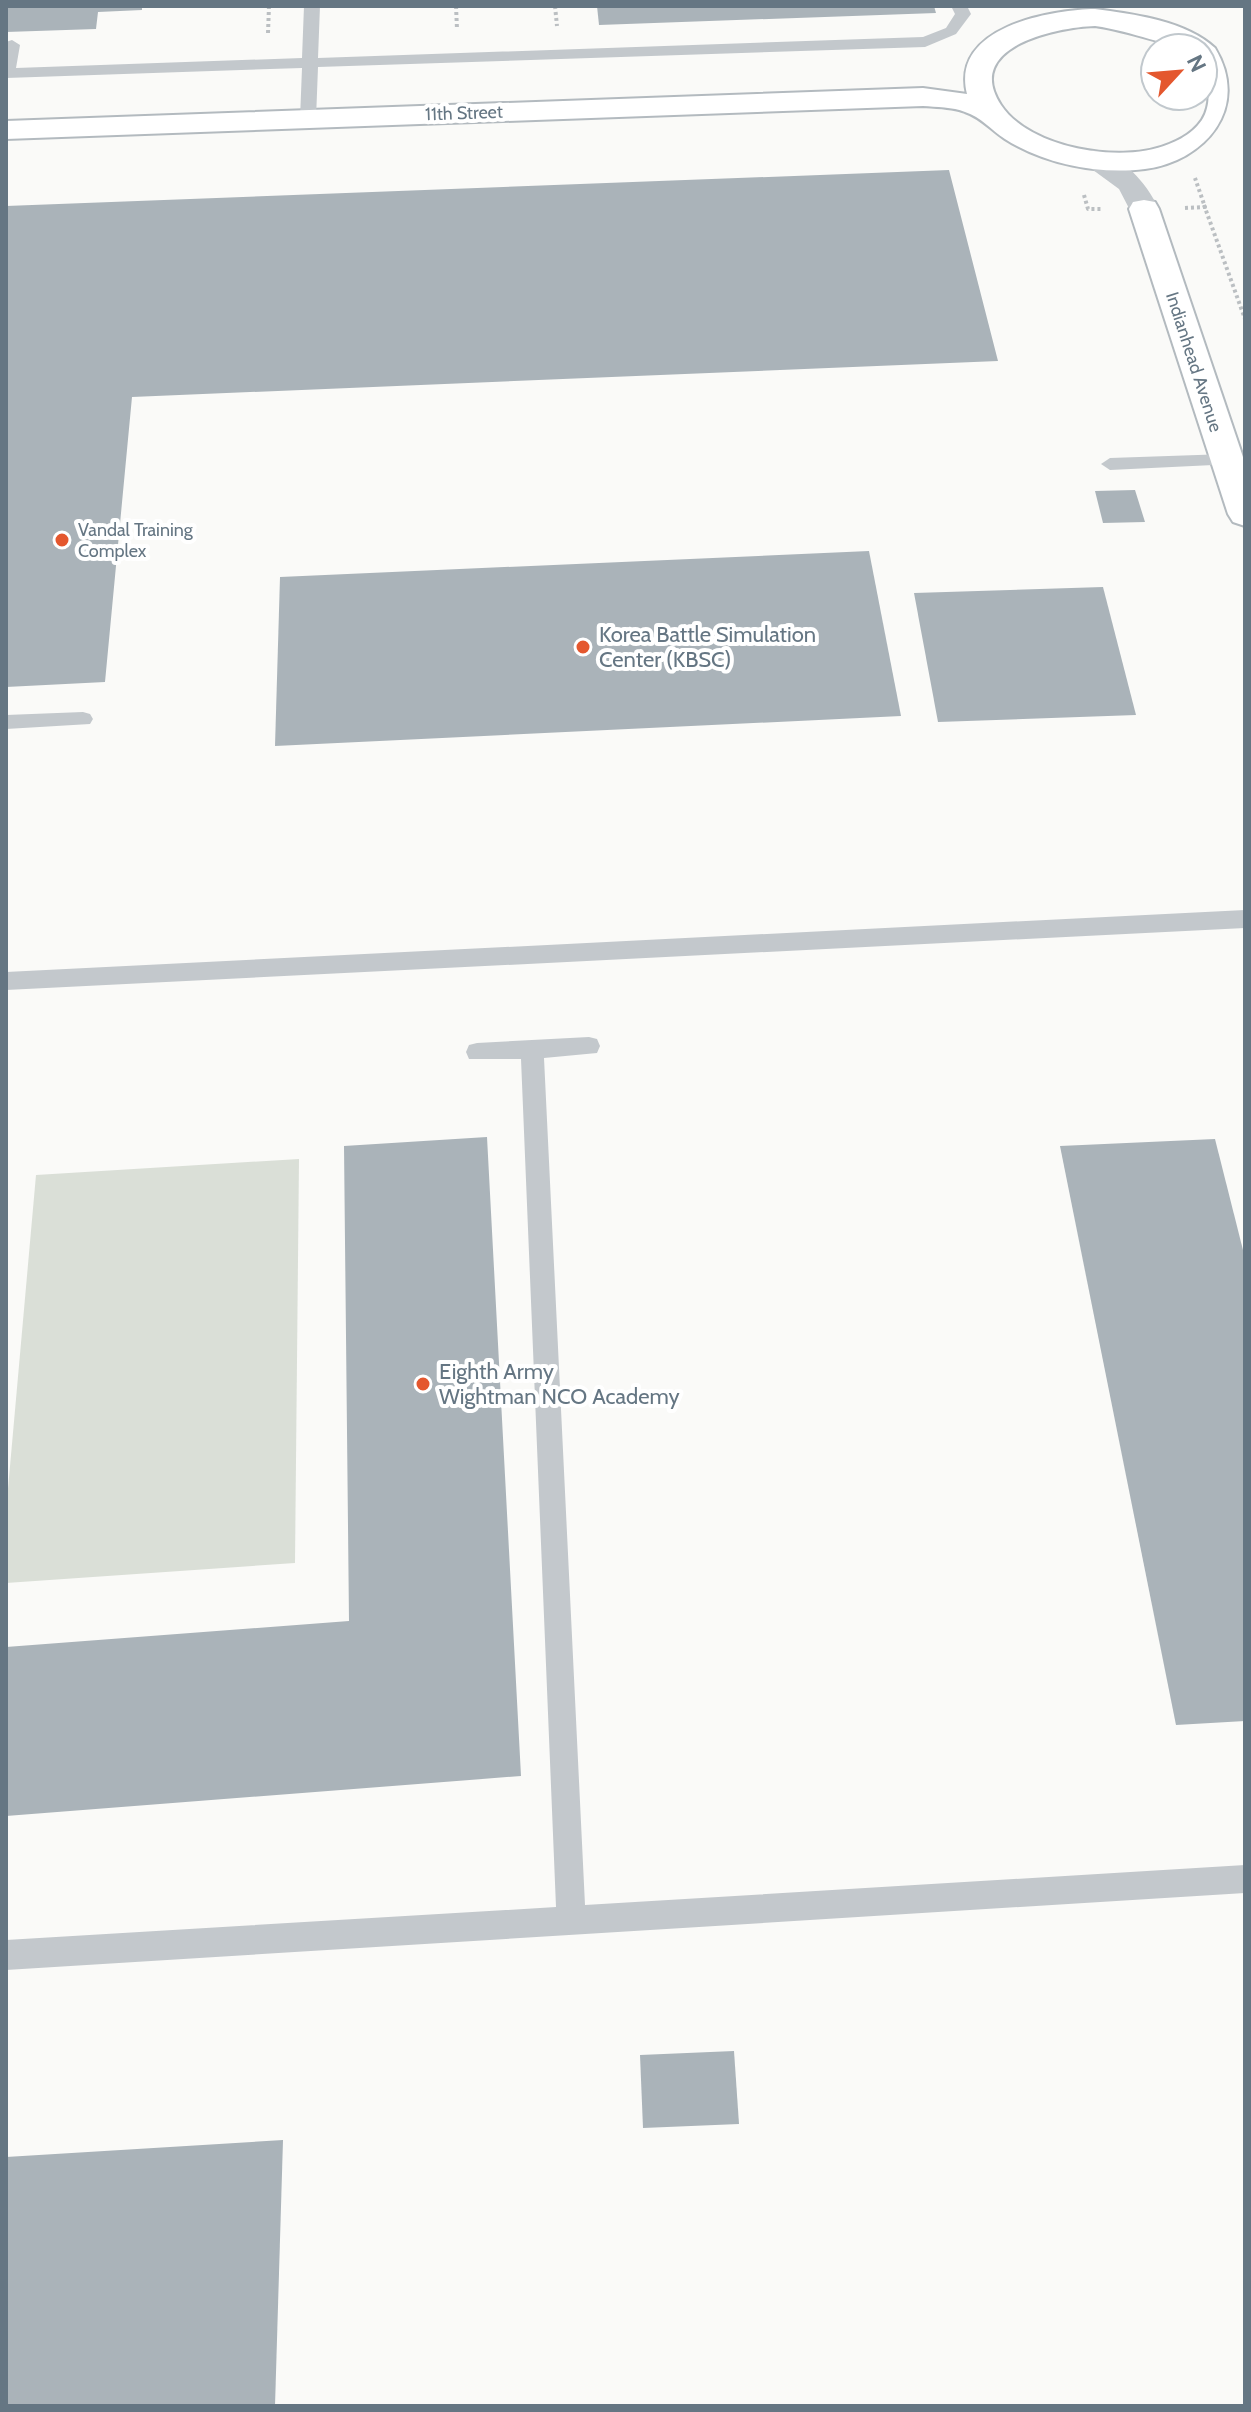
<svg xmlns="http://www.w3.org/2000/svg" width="1251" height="2412" viewBox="0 0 1251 2412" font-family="Cabin,sans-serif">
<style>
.green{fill:#dadfd7}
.building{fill:#aab3b9}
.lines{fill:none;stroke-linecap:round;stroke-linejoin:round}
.secondary-casing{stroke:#b3babf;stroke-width:4}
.path{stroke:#bbbfc2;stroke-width:4;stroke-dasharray:3 3;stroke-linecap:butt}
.service{fill:#c3c8cc;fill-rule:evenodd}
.minor{fill:#c3c8cc;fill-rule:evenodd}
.secondary{fill:#fff;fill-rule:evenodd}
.poi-dot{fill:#e4572e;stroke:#fff;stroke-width:3}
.labels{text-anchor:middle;stroke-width:8;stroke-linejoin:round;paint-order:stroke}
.far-street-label{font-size:18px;fill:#657683;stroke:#fff}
.far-poi-label{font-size:18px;fill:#657683;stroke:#fff;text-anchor:start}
.poi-label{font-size:22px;fill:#657683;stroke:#fff;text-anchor:start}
</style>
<rect width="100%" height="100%" fill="#fafaf8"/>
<!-- green -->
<polygon class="green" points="299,1159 295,1563 6,1583 6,1511 36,1175"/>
<!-- building -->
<g class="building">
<polygon points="6,6 142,6 142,10 98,12 96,29 6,32"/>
<polygon points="597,6 934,6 936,13 599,25"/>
<polygon points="949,170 998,361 132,397 105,682 6,687 6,206"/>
<polygon points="1135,490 1145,522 1103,523 1095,491"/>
<polygon points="869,551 901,716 275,746 280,577"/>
<polygon points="1103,587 1136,715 938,722 914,593"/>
<polygon points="487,1137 521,1776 6,1816 6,1647 349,1621 344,1146"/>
<polygon points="1215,1139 1245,1258 1245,1721 1176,1725 1060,1146"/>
<polygon points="734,2051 739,2124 643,2128 640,2055"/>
<polygon points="283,2140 275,2406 6,2406 6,2157"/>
</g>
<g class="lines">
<defs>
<g id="secondary">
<path d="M1095,9c39,5 91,12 120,39 36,60 -10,113 -70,121 -46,6 -101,-5 -140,-30 -14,-9 -24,-22 -40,-27 -12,-5 -29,-5 -42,-6l-917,33v-18l917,-33 44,6c-17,-67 83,-84 128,-85zM1095,26c38,5 71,22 108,22 0,19 9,43 4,60 -4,18 -22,30 -38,36 -46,20 -139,5 -168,-39 -39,-59 58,-78 94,-79z"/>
<polygon points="1144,200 1155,202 1159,209 1245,463 1245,526 1233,522 1228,514 1129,209 1133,202"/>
</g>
</defs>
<!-- secondary casing -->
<use href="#secondary" class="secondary-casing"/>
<!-- path -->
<g class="path">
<polyline points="456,6 457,29"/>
<polyline points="555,6 557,26"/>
<polyline points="268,33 269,6"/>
<polyline points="1084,195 1088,209 1103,209"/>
<polyline points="1204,205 1245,319"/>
<polyline points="1185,208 1205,207 1195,178"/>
</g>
<!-- service -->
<g class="service">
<polygon points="304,6 320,6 318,58 923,37 946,28 955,14 951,6 967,6 971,14 956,34 925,47 318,67 316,119 308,124 300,119 302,68 6,78 6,42 12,40 20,45 16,68 302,58"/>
<polygon points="1227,454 1236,460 1234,464 1110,470 1101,464 1110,458"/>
<polygon points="83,712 90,714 93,719 90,724 6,729 6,715"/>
<polygon points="1245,910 1245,928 6,990 6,972"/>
<polygon points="589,1037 597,1039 600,1046 597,1053 544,1058 585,1905 1245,1865 1245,1893 6,1970 6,1940 556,1907 521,1059 469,1059 466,1052 469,1045 477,1043"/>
</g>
<!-- minor -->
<path class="minor" d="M1093,150c32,8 52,31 66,59l-4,7h-22l-14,-27 -41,-30 4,-6z"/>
<!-- secondary -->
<use href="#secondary" class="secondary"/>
</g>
<!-- markers -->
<g class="poi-dot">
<circle cx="62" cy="540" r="8"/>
<circle cx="583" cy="647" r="8"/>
<circle cx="423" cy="1384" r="8"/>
</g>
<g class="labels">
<!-- far-street labels -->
<g class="far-street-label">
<text transform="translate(464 113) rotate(-2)" y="6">11th Street</text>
<text transform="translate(1194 362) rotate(72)" y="6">Indianhead Avenue</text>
</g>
<!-- far-poi labels -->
<g class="far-poi-label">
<text x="78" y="536">Vandal Training<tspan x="78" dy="21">Complex</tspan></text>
</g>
<!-- poi labels -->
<g class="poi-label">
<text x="599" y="642">Korea Battle Simulation<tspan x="599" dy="25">Center (KBSC)</tspan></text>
<text x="439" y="1379">Eighth Army<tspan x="439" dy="25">Wightman NCO Academy</tspan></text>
</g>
</g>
<!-- border -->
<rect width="1251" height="2412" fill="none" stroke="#657683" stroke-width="16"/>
<!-- north arrow -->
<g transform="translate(1179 72) rotate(64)"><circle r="38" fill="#ffffff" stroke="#c1c8cd" stroke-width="2"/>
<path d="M0-6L14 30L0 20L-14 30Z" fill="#e4572e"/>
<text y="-12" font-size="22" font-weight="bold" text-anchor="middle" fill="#657683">N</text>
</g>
</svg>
